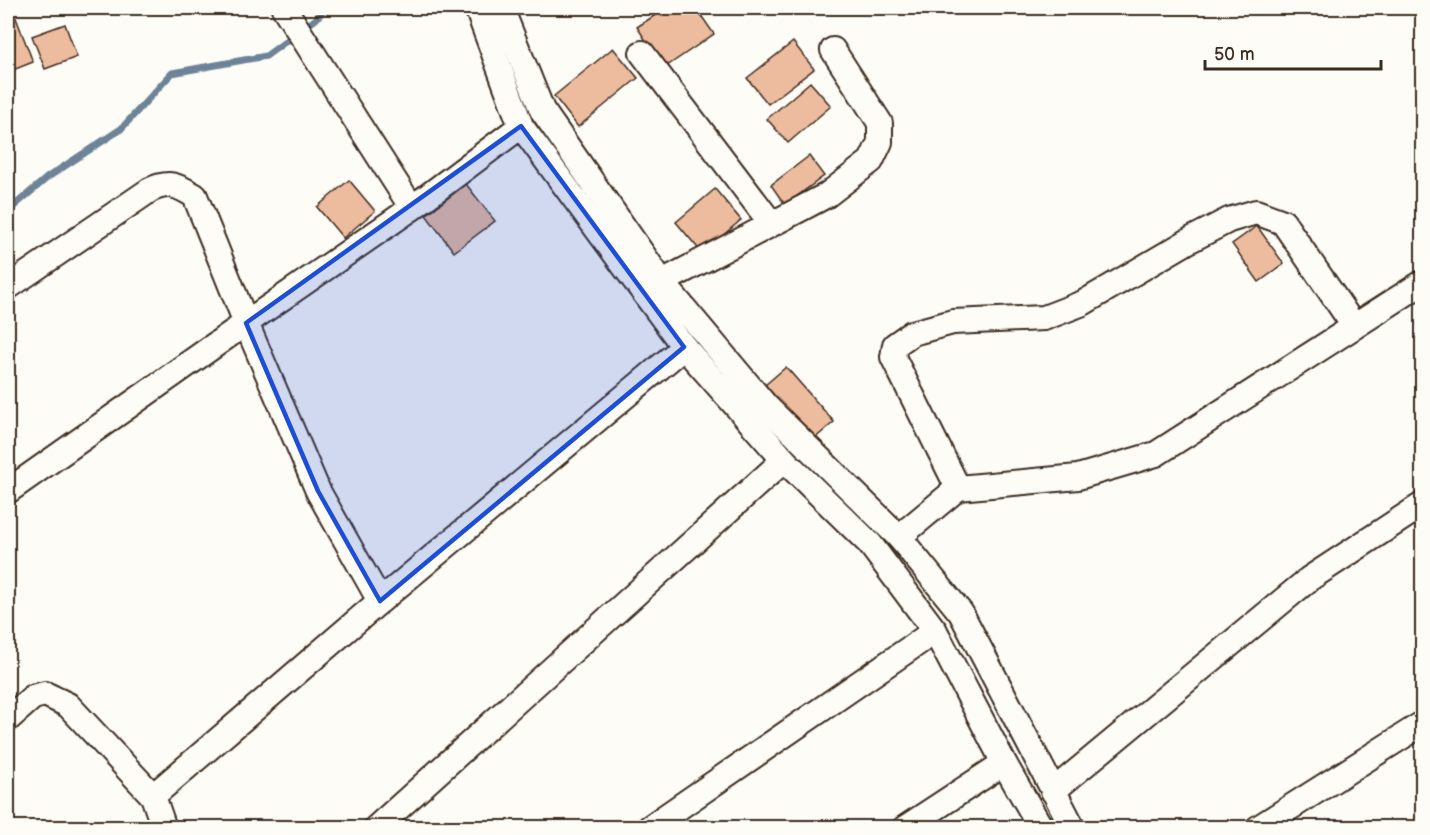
<svg xmlns="http://www.w3.org/2000/svg" width="1430" height="835" viewBox="0 0 1430 835" font-family="'Balsamiq Sans',sans-serif">
<style>
.lines{fill:none;stroke-linecap:round;stroke-linejoin:round}
.stream{stroke:#6d8398;stroke-width:7}
.building{fill:#edbc9e;stroke:#3b2a1e;stroke-width:1.5}
.street-casing{stroke:#3b2a1e;stroke-width:28}
.street{stroke:#fdfcf7;stroke-width:24}
.marked{fill:#1d4ed8;fill-opacity:0.2;stroke:#1d4ed8;stroke-width:4.5;stroke-linejoin:round}
</style>
<rect width="100%" height="100%" fill="#fdfcf7"/>
<filter id="ink" filterUnits="userSpaceOnUse"><feTurbulence type="fractalNoise" baseFrequency=".0167" numOctaves="2"/><feDisplacementMap in="SourceGraphic" scale="12" xChannelSelector="R" yChannelSelector="G"/><feConvolveMatrix kernelMatrix="1 2 1 2 8 2 1 2 1" color-interpolation-filters="sRGB"/></filter>
<g filter="url(#ink)">
<g class="lines">
<!-- stream -->
<polyline class="stream" points="8,211 48,177 121,129 172,73 266,56 316,19 325,8"/>
</g>
<!-- building -->
<g class="building">
<polygon points="666,8 696,8 714,34 664,68 637,27"/>
<polygon points="13,10 33,62 8,72 8,12"/>
<polygon points="65,24 77,57 45,69 32,36"/>
<polygon points="793,42 814,69 768,104 747,78"/>
<polygon points="613,48 638,78 578,127 554,96"/>
<polygon points="810,82 831,106 788,143 767,119"/>
<polygon points="809,156 824,176 785,205 771,185"/>
<polygon points="349,180 375,211 343,238 317,207"/>
<polygon points="466,184 495,221 454,252 426,215"/>
<polygon points="715,189 741,220 702,253 676,222"/>
<polygon points="1257,226 1284,264 1259,282 1232,244"/>
<polygon points="786,367 834,422 813,440 765,385"/>
</g>
<g class="lines">
<defs>
<g id="street">
<polyline points="284,8 412,208"/>
<polyline points="477,8 521,126 684,347 784,460 870,544 935,631 1004,763 1041,828"/>
<polyline points="501,8 542,110 662,282 766,406 899,537 961,613 1073,828"/>
<polyline points="642,53 771,223"/>
<polyline points="662,282 827,195 871,161 880,142 880,123 833,50"/>
<path d="M8,287l142,-97c19,-9 27,-5 45,6l51,127 166,-115 109,-82"/>
<polyline points="958,488 893,357 895,345 912,333 953,322 1044,318 1083,303 1192,239 1229,220 1256,212 1283,222 1354,326"/>
<polyline points="8,491 246,323 318,491 380,601 684,347"/>
<polyline points="899,537 958,488 1078,477 1156,454 1422,283"/>
<polyline points="8,719 33,697 45,694 68,705 153,796 164,828"/>
<polyline points="1053,791 1309,579 1422,505"/>
<polyline points="153,796 380,601"/>
<polyline points="376,828 784,460"/>
<polyline points="649,828 935,631"/>
<polyline points="905,828 1004,763"/>
<polyline points="1258,828 1422,724"/>
</g>
</defs>
<!-- street casing -->
<use href="#street" class="street-casing"/>
<!-- street -->
<use href="#street" class="street"/>
</g>
</g>
<!-- marked area -->
<path class="marked" d="M521,126l163,221 -304,254 -62,-110 -72,-168z"/>
<!-- margin -->
<rect width="1430" height="835" fill="none" stroke="#fdfcf7" stroke-width="30"/>
<rect x="15" y="15" width="1400" height="805" fill="none" stroke="#3b2a1e" stroke-width="2" filter="url(#ink)"/>
<!-- scale -->
<path d="M1205 60v9h176v-9" fill="none" stroke="#3b2a1e" stroke-width="3"/>
<text x="1214" y="60" font-size="18" fill="#3b2a1e" stroke="#fdfcf7" stroke-width="4.5" paint-order="stroke">50 m</text>
</svg>
